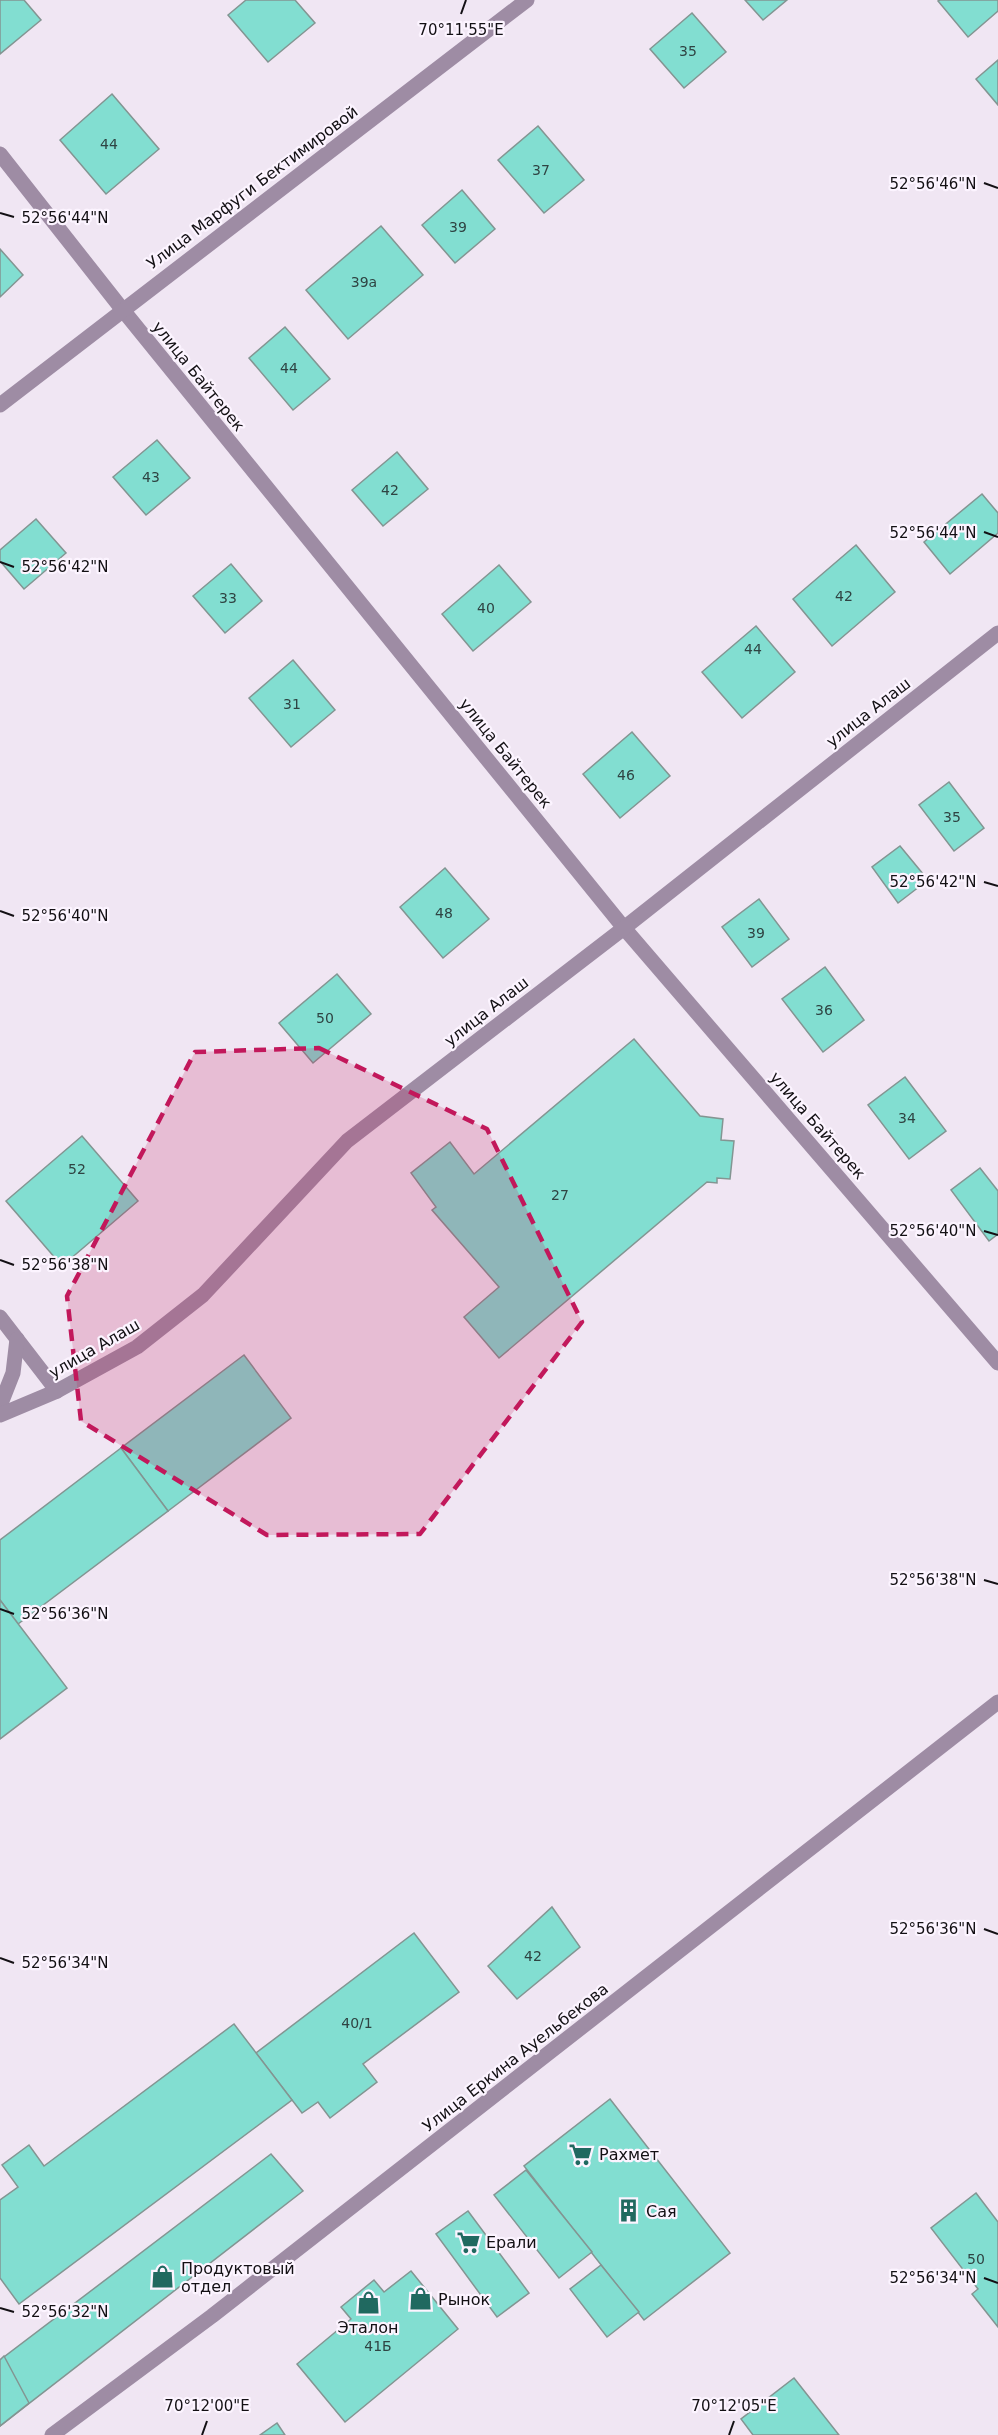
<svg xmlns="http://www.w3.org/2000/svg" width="998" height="2435" viewBox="0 0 998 2435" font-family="'DejaVu Sans',sans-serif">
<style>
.building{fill:#82ded1;stroke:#839592;stroke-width:1.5}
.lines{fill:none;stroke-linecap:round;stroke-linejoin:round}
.minor{stroke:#9e8ca4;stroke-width:15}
.marked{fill:#c2185b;fill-opacity:0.2;stroke:#c2185b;stroke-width:4.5;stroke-dasharray:12 8;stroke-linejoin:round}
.ticks{fill:none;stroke:#131014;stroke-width:2}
.labels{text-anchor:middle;stroke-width:4.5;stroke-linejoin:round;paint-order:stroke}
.number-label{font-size:14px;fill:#2f4443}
.street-label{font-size:16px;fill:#131014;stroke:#fcf4ff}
.poi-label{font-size:16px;fill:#131014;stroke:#fcf4ff;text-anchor:start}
.ticks-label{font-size:15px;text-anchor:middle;fill:#131014;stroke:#fcf4ff;stroke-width:4.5;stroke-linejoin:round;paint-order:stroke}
</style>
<rect width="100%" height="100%" fill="#f0e6f3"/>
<!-- building -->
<g class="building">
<polygon points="0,0 24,0 41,20 0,54"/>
<polygon points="246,0 295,0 315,23 268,62 228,15"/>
<polygon points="745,0 787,0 763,20"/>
<polygon points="940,0 998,0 998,11 968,37 938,1"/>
<polygon points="692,13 726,52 684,88 650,49"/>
<polygon points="998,60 998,105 976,79"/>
<polygon points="112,94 159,149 106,194 60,140"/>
<polygon points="538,126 584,180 544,213 498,160"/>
<polygon points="462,190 495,229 455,263 422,225"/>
<polygon points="381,226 423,275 348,339 306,290"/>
<polygon points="0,249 23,275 0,297"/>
<polygon points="285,327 330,379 293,410 249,358"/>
<polygon points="157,440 190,478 146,515 113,477"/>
<polygon points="397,452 428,489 383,526 352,490"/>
<polygon points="982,494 998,513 998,533 950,574 924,542"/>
<polygon points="36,519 66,553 24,589 0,561 0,550"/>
<polygon points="856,545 895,592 832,646 793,599"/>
<polygon points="231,564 262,601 225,633 193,596"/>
<polygon points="499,565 531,602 473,651 442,614"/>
<polygon points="756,626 795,672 742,718 702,672"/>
<polygon points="293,660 335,710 291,747 249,698"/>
<polygon points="632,732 670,776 620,818 583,774"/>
<polygon points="949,782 984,828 954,851 919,805"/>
<polygon points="900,846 928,880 898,903 872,867"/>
<polygon points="445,868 489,919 443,958 400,907"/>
<polygon points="759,899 789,939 752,967 722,927"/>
<polygon points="825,967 864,1020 823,1052 782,999"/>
<polygon points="337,974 371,1014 313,1063 279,1023"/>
<polygon points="634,1039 700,1116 723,1119 721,1140 734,1141 730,1179 717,1178 717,1183 707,1182 499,1358 464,1317 499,1287 432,1210 436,1207 411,1173 450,1142 474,1174"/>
<polygon points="905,1077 946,1131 909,1159 868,1105"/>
<polygon points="82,1136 138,1201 62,1266 6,1201"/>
<polygon points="980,1168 998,1191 998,1234 989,1241 951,1190"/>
<polygon points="244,1355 291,1418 168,1511 121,1448"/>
<polygon points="121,1448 168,1511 18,1624 0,1600 0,1540"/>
<polygon points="0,1600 67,1688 0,1739"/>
<polygon points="552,1907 580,1947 517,1999 488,1966"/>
<polygon points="414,1933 459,1992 363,2064 377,2082 330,2118 318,2102 302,2113 256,2053"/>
<polygon points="234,2024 292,2100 19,2304 0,2278 0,2200 18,2187 2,2165 29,2145 44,2166"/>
<polygon points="610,2099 730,2253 644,2320 524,2166"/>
<polygon points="271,2154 303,2191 0,2426 0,2360"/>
<polygon points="526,2170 592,2252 559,2278 494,2195"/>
<polygon points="976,2193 998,2222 998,2327 972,2294 978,2289 931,2228"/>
<polygon points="468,2211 529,2293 497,2317 436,2234"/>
<polygon points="601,2265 639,2312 607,2337 570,2289"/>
<polygon points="411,2271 458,2329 345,2422 297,2364 351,2319 341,2307 374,2280 384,2292"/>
<polygon points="4,2356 29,2403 0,2426 0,2360"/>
<polygon points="794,2378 839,2435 753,2435 741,2419"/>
<polygon points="277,2423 285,2435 260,2435"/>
</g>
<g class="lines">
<!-- minor -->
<g class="minor">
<polyline points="0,154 122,309 624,928 998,1363"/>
<polyline points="0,405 527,0"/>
<polyline points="0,1317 57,1391"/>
<polyline points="0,1406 13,1373 17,1339"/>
<polyline points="0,1415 57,1391 137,1347 203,1295 347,1141 624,928 998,633"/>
<polyline points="52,2435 212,2316 998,1702"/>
</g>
</g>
<!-- marked area -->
<path class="marked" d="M319,1048l168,81 95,193 -162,212 -153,1 -186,-114 -14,-125 128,-244z"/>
<!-- ticks -->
<path class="ticks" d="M461,14l5,-14M984,183l14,5M0,213l14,4M984,532l14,5M0,562l14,5M984,882l14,4M0,911l14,5M984,1231l14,4M0,1260l14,5M984,1580l14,4M0,1609l14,5M984,1929l14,5M0,1958l14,5M984,2278l14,5M0,2308l14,4M202,2435l5,-14M729,2435l5,-14"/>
<!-- icons -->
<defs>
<symbol id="supermarket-bare" viewBox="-9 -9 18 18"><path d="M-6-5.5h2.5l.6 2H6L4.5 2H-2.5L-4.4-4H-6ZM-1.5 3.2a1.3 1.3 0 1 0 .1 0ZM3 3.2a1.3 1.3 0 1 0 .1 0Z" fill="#206960" stroke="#fcf4ff" stroke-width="2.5" paint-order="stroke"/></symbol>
<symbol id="building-bare" viewBox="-9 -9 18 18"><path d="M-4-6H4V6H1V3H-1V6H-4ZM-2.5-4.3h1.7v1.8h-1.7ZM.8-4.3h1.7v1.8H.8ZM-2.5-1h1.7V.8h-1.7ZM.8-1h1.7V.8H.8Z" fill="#206960" stroke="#fcf4ff" stroke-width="2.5" paint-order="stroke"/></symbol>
<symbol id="shop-bare" viewBox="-9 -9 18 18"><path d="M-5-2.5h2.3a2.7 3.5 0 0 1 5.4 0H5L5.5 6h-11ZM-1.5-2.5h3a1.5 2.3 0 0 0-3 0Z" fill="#206960" stroke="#fcf4ff" stroke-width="2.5" paint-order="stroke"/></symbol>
</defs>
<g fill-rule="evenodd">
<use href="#supermarket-bare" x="564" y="2138" width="33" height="33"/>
<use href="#building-bare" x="612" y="2194" width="33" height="33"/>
<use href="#supermarket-bare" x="452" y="2226" width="33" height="33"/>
<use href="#shop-bare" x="146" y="2260" width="33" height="33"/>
<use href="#shop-bare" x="404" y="2282" width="33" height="33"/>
<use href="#shop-bare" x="352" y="2286" width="33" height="33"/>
</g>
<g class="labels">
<!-- number labels -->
<g class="number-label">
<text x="688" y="56">35</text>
<text x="109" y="149">44</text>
<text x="541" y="175">37</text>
<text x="458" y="232">39</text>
<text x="364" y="287">39а</text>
<text x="289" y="373">44</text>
<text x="151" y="482">43</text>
<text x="390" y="495">42</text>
<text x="844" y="601">42</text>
<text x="228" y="603">33</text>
<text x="486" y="613">40</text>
<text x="753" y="654">44</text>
<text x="292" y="709">31</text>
<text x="626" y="780">46</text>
<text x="952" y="822">35</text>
<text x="444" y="918">48</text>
<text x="756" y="938">39</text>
<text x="824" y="1015">36</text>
<text x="325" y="1023">50</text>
<text x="907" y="1123">34</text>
<text x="77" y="1174">52</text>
<text x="560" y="1200">27</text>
<text x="533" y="1961">42</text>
<text x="357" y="2028">40/1</text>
<text x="976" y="2264">50</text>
<text x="378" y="2351">41Б</text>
</g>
<!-- street labels -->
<g class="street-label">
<text transform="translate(252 187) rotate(-37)" y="6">Улица Марфуги Бектимировой</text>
<text transform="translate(199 376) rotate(51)" y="6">улица Байтерек</text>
<text transform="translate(868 712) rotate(-38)" y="6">улица Алаш</text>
<text transform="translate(506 753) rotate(51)" y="6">улица Байтерек</text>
<text transform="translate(486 1011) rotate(-38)" y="6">улица Алаш</text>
<text transform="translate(818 1125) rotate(49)" y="6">улица Байтерек</text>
<text transform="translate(94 1348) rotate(-30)" y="6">улица Алаш</text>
<text transform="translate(515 2057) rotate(-38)" y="6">Улица Еркина Ауельбекова</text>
</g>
<!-- poi labels -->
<g class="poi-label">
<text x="599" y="2160">Рахмет</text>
<text x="646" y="2217">Сая</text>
<text x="486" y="2248">Ерали</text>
<text x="181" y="2274">Продуктовый<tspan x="181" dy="18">отдел</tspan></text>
<text x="438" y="2305">Рынок</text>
<text x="368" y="2333" text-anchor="middle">Эталон</text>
</g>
</g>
<g class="ticks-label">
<text x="461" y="35">70°11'55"E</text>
<text x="933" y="189">52°56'46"N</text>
<text x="65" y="223">52°56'44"N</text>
<text x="933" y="538">52°56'44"N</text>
<text x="65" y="572">52°56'42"N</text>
<text x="933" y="887">52°56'42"N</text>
<text x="65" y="921">52°56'40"N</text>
<text x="933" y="1236">52°56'40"N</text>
<text x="65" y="1270">52°56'38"N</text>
<text x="933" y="1585">52°56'38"N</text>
<text x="65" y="1619">52°56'36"N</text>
<text x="933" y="1934">52°56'36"N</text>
<text x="65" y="1968">52°56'34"N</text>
<text x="933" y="2283">52°56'34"N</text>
<text x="65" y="2317">52°56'32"N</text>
<text x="207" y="2411">70°12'00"E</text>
<text x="734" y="2411">70°12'05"E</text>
</g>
</svg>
